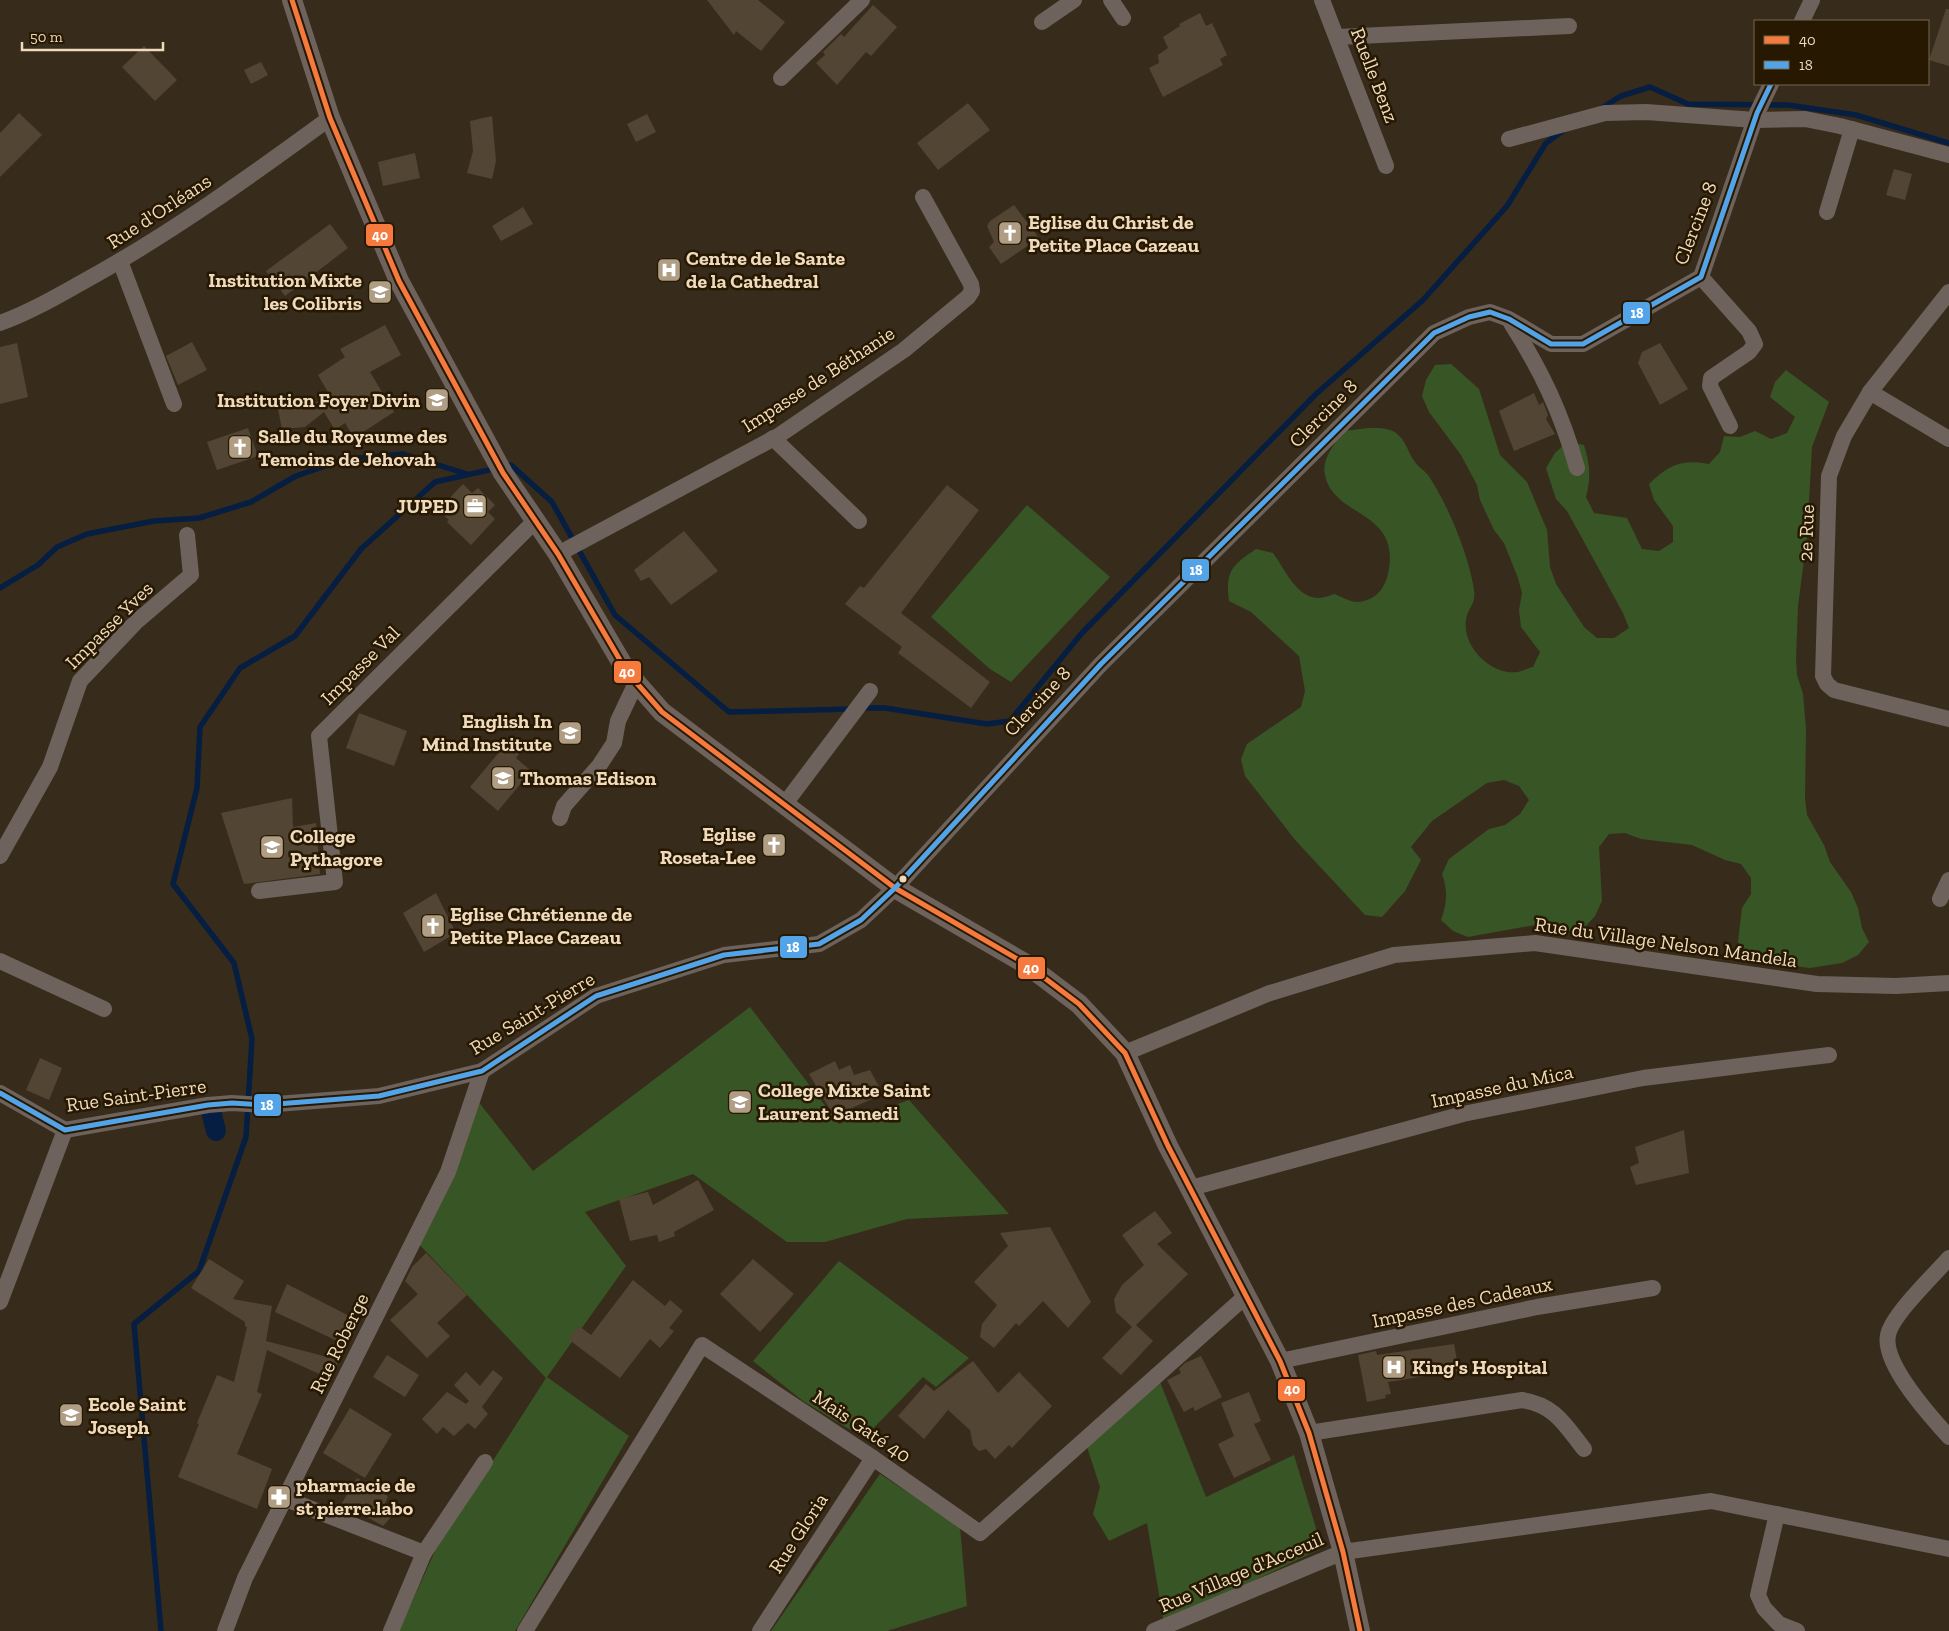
<svg xmlns="http://www.w3.org/2000/svg" width="1949" height="1631" viewBox="0 0 1949 1631" font-family="'Zilla Slab',serif">
<style>
.green{fill:#385525}
.lines{fill:none;stroke-linecap:round;stroke-linejoin:round}
.stream{stroke:#051e41;stroke-width:5.5}
.canal{stroke:#051e41;stroke-width:20}
.building{fill:#524533}
.minor{stroke:#6e625c;stroke-width:16}
.tertiary{stroke:#6e625c;stroke-width:20}
.bus-1-casing{stroke:#271801;stroke-width:9}
.bus-2-casing{stroke:#271801;stroke-width:9}
.bus-1{stroke:#f6793e;stroke-width:5}
.bus-2{stroke:#53a3e8;stroke-width:5}
.bus-dot{fill:#efdabd;stroke:#271801;stroke-width:2}
.labels{text-anchor:middle;stroke-width:5;stroke-linejoin:round;paint-order:stroke}
.street-label{font-size:20px;fill:#efdabd;stroke:#271801}
.poi-label{font-size:20px;font-weight:bold;fill:#efdabd;stroke:#271801;text-anchor:start}
.line-badge{stroke:#271801;stroke-width:2}
.badge-label{font-size:14px;text-anchor:middle;font-weight:bold;fill:#fff}
</style>
<rect width="100%" height="100%" fill="#372c1b"/>
<!-- green -->
<g class="green">
<path d="M1451,364l28,25 21,66 27,27 20,48 3,37 6,17 28,43 13,11h17l15,-10 -6,-15 -40,-73 -16,-29 -11,-12 -10,-31 9,-15 12,-11 17,3c6,19 7,33 2,52l8,16 33,5 15,31 17,2 14,-9v-16l-19,-26 -5,-16c20,-19 32,-25 60,-20l11,-12 4,-16 16,1 15,-6 16,8 16,-6 8,-16 -25,-20 5,-15 11,-12 43,32 -17,45 -5,90 -9,69 -2,53 1,16 6,19 3,35 -1,69 2,17 17,30 6,17 21,30 7,16 4,20 7,14 -11,13 -16,8 -32,5 -48,-6 -16,-6 -8,-14 4,-34 9,-14v-16l-10,-14 -16,-4 -33,-15 -51,-6 -16,-6 -16,1 -10,13 3,54 -7,15 -12,13 -16,2 -15,-6h-17l-67,12 -15,-6 -12,-11c6,-17 7,-29 1,-46l7,-15 40,-30 16,-4 15,-11 9,-14 -10,-14 -15,-6 -17,3 -55,38 -21,26 10,13 -16,31 -23,26 -17,-2 -69,-74 -51,-65 -4,-17 6,-15 54,-37 4,-16 -6,-35 -48,-44 -22,-11c-4,-29 3,-36 27,-52l17,4c12,16 23,45 46,45 5,0 11,-3 16,-4 10,5 20,11 32,6 12,-4 18,-14 21,-26 14,-65 -54,-55 -63,-99 -4,-16 10,-31 18,-44 16,-1 39,-7 53,2 10,7 12,20 19,29 3,5 9,8 13,13 19,28 39,76 45,109 5,22 -5,21 -7,36 -4,26 25,56 52,52 5,-1 10,-4 15,-5l7,-15 -19,-25 -2,-17 3,-17 -4,-15 -14,-35 -10,-13 -14,-30 -3,-15 -16,-30 -32,-43 -7,-16 4,-16 9,-15z"/>
<polygon points="1027,505 1110,577 1011,682 990,669 931,617"/>
<polygon points="750,1007 839,1124 909,1100 1009,1214 907,1219 825,1242 787,1242 693,1174 585,1212 626,1266 547,1377 629,1436 515,1631 399,1631 435,1551 546,1378 416,1241 477,1100 533,1171"/>
<polygon points="839,1261 969,1358 936,1387 923,1377 864,1438 803,1401 753,1361"/>
<polygon points="1160,1382 1206,1497 1294,1455 1322,1548 1164,1624 1147,1523 1109,1541 1093,1514 1100,1487 1087,1447"/>
<polygon points="880,1474 960,1527 967,1606 887,1631 771,1631"/>
</g>
<g class="lines">
<!-- stream -->
<g class="stream">
<polyline points="1600,109 1621,96 1650,87 1688,104 1788,105 1856,115 1949,143"/>
<polyline points="0,588 38,565 57,547 87,534 154,521 199,518 251,502 296,476 346,459 403,454 467,474"/>
<polyline points="861,708 885,708 987,724 1010,721 1081,634 1316,394 1423,300 1507,206 1546,143 1564,130"/>
<polyline points="161,1631 134,1324 199,1271 246,1137 252,1039 234,963 173,884 197,788 200,727 240,668 295,636 361,549 435,482 511,465 552,502 615,615 729,712 852,709"/>
</g>
<!-- canal -->
<polyline class="canal" points="211,1111 216,1131"/>
</g>
<!-- building -->
<g class="building">
<polygon points="707,0 758,0 785,22 761,51 736,31 734,35"/>
<polygon points="873,5 897,27 871,56 866,52 837,85 816,63 825,55 823,52 841,34 844,37"/>
<polygon points="1946,9 1949,9 1949,66 1929,60"/>
<polygon points="1200,13 1206,26 1212,23 1227,55 1220,59 1223,65 1163,97 1149,68 1159,63 1158,55 1168,48 1163,37 1180,26 1179,24"/>
<polygon points="144,46 177,80 155,101 122,67"/>
<polygon points="261,62 268,75 251,84 244,70"/>
<polygon points="968,103 990,130 938,170 917,143"/>
<polygon points="19,113 42,135 0,177 0,133"/>
<polygon points="647,114 656,132 636,142 627,124"/>
<polygon points="492,116 496,161 492,179 467,173 473,151 470,121"/>
<polygon points="415,153 420,178 383,186 378,162"/>
<polygon points="1894,169 1912,174 1905,200 1886,195"/>
<polygon points="1014,205 1039,238 1001,264 989,247 994,242 987,226 990,221"/>
<polygon points="523,207 533,224 501,241 492,226"/>
<polygon points="330,224 348,248 285,296 266,271"/>
<polygon points="385,325 401,355 370,372 394,412 354,438 345,423 335,430 324,412 305,427 282,429 278,409 332,399 318,375 345,357 340,349"/>
<polygon points="192,342 207,370 178,385 166,356"/>
<polygon points="17,343 28,397 0,404 0,347"/>
<polygon points="1660,343 1688,389 1660,405 1638,363 1642,352"/>
<polygon points="1534,393 1539,405 1543,402 1548,415 1546,419 1555,434 1514,451 1499,411"/>
<polygon points="248,428 258,456 217,470 207,442"/>
<polygon points="463,484 472,493 478,488 495,505 488,512 495,519 471,545 447,522 449,520 438,510"/>
<polygon points="947,485 979,510 901,613 990,682 971,708 898,653 902,647 845,604 860,586 864,588"/>
<polygon points="684,531 718,571 671,605 649,577 641,581 634,570"/>
<polygon points="359,713 407,731 394,766 346,748"/>
<polygon points="506,744 519,754 516,758 531,771 498,811 470,787"/>
<polygon points="292,798 293,827 316,823 320,874 244,884 221,813"/>
<polygon points="436,893 456,933 424,952 403,913"/>
<polygon points="40,1058 62,1068 49,1100 26,1090"/>
<polygon points="835,1061 839,1070 850,1065 854,1075 870,1070 883,1094 834,1116 809,1074"/>
<polygon points="1684,1130 1689,1173 1636,1185 1630,1167 1639,1163 1635,1147"/>
<polygon points="698,1180 714,1210 674,1232 675,1236 659,1242 657,1235 630,1241 619,1199 648,1192 653,1205"/>
<polygon points="1155,1211 1172,1233 1157,1244 1188,1274 1136,1325 1153,1341 1121,1375 1102,1358 1132,1327 1116,1312 1114,1299 1122,1285 1144,1265 1122,1235"/>
<polygon points="1050,1227 1091,1302 1068,1328 1043,1301 1019,1326 1016,1323 994,1348 980,1337 982,1324 997,1305 974,1282 1008,1246 1000,1233"/>
<polygon points="426,1253 467,1295 437,1323 450,1336 427,1358 390,1320 418,1294 405,1281 412,1267"/>
<polygon points="209,1259 244,1281 233,1299 272,1306 266,1341 339,1360 330,1379 267,1350 257,1392 262,1394 237,1454 272,1469 257,1509 178,1477 199,1424 197,1423 217,1375 234,1382 247,1327 245,1326 245,1322 191,1288"/>
<polygon points="753,1259 794,1294 760,1332 720,1294"/>
<polygon points="633,1280 665,1306 670,1300 683,1311 669,1328 674,1331 660,1348 650,1339 620,1378 568,1339 579,1326 591,1335"/>
<polygon points="287,1284 357,1320 346,1345 275,1312"/>
<polygon points="1454,1344 1459,1371 1388,1382 1391,1394 1385,1395 1386,1398 1367,1402 1358,1355 1376,1351 1377,1355"/>
<polygon points="387,1355 419,1375 405,1397 373,1377"/>
<polygon points="1201,1356 1222,1397 1195,1411 1193,1407 1184,1412 1167,1380 1181,1373 1179,1369 1185,1363"/>
<polygon points="973,1361 998,1393 1019,1372 1052,1406 1012,1448 1009,1445 995,1459 986,1449 979,1451 973,1445 970,1430 948,1410 924,1439 898,1416 926,1384 934,1391"/>
<polygon points="493,1370 503,1378 482,1407 488,1414 475,1429 468,1423 454,1436 443,1427 437,1434 422,1419 447,1392 466,1404 469,1401 454,1385 466,1372 480,1386"/>
<polygon points="1249,1392 1261,1421 1254,1424 1271,1460 1234,1478 1218,1444 1234,1436 1221,1403"/>
<polygon points="350,1408 392,1434 365,1478 323,1453"/>
<polygon points="357,1478 388,1496 383,1509 393,1515 383,1526 342,1503"/>
</g>
<g class="lines">
<!-- minor -->
<g class="minor">
<polyline points="1111,0 1123,18"/>
<polyline points="1322,0 1386,166"/>
<polyline points="1802,21 1812,0"/>
<polyline points="1042,22 1074,0"/>
<polyline points="1338,37 1569,26"/>
<polyline points="781,78 862,0"/>
<polyline points="1509,139 1605,113 1646,112 1755,120 1805,119 1840,126 1949,155"/>
<polyline points="1827,212 1852,129"/>
<polyline points="120,261 174,404"/>
<polyline points="1701,277 1749,331 1755,344 1749,352 1711,378 1710,386 1730,426"/>
<polyline points="1949,292 1870,392 1844,436 1829,476 1823,676 1827,684 1834,690 1949,719"/>
<path d="M0,323c31,-11 59,-28 88,-44 85,-47 164,-104 242,-161"/>
<path d="M1511,323c31,49 50,89 66,145"/>
<polyline points="1870,392 1949,439"/>
<polyline points="773,438 859,521"/>
<polyline points="558,554 778,436 904,350 968,297 972,291 971,284 923,197"/>
<polyline points="784,805 870,691"/>
<polyline points="560,818 564,806 599,766 614,743 618,721 636,683"/>
<polyline points="0,856 50,767 80,681 136,622 191,575 187,535"/>
<polyline points="259,891 335,882 319,736 536,520"/>
<polyline points="1940,899 1949,880"/>
<polyline points="0,961 104,1009"/>
<polyline points="1125,1053 1270,993 1394,955 1535,943 1817,984 1896,986 1949,983"/>
<polyline points="0,1093 65,1130 208,1105 232,1103 264,1105 379,1096 482,1071 596,996 724,955 819,944 861,920 895,888 1101,664 1434,333 1469,317 1490,312 1509,319 1551,344 1583,344 1701,277 1757,113 1771,84"/>
<polyline points="1191,1188 1463,1114 1643,1078 1829,1055"/>
<path d="M1949,1258c-15,17 -57,57 -61,77 -6,29 43,82 61,102"/>
<polyline points="0,1302 65,1130"/>
<polyline points="1280,1361 1537,1307 1653,1288"/>
<path d="M1309,1433l213,-33c33,5 43,25 62,49"/>
<polyline points="286,1499 424,1553 485,1462"/>
<polyline points="1777,1514 1758,1595 1764,1608 1779,1624 1797,1631"/>
<polyline points="225,1631 245,1578 448,1172 482,1071"/>
<polyline points="391,1631 424,1553"/>
<polyline points="525,1631 702,1345 873,1458 980,1533 1247,1295"/>
<polyline points="760,1631 873,1458"/>
<polyline points="1154,1631 1343,1552 1711,1501 1949,1549"/>
</g>
<!-- tertiary -->
<polyline class="tertiary" points="292,0 330,118 399,281 503,473 558,554 627,672 662,712 895,888 1026,964 1079,1004 1125,1053 1168,1146 1280,1361 1309,1433 1343,1552 1360,1631"/>
<defs>
<polyline id="bus-1" points="292,0 330,118 399,281 503,473 558,554 627,672 662,712 895,888 1026,964 1079,1004 1125,1053 1168,1146 1280,1361 1309,1433 1343,1552 1360,1631"/>
<polyline id="bus-2" points="0,1093 65,1130 208,1105 232,1103 264,1105 379,1096 482,1071 596,996 724,955 819,944 861,920 895,888 1101,664 1434,333 1469,317 1490,312 1509,319 1551,344 1583,344 1701,277 1757,113 1771,84"/>
</defs>
<!-- bus-1 casing -->
<use href="#bus-1" class="bus-1-casing"/>
<!-- bus-2 casing -->
<use href="#bus-2" class="bus-2-casing"/>
<!-- bus-1 -->
<use href="#bus-1" class="bus-1"/>
<!-- bus-2 -->
<use href="#bus-2" class="bus-2"/>
</g>
<!-- icons -->
<defs>
<symbol id="church-square" viewBox="-11 -11 22 22"><rect x="-9" y="-9" width="18" height="18" rx="4" fill="#af9d84" stroke="#271801"/><path d="M-1.2-6h2.4v3.5h3.3v2.4h-3.3V6h-2.4V-.1h-3.3v-2.4h3.3Z" fill="#fff"/></symbol>
<symbol id="hospital-square" viewBox="-11 -11 22 22"><rect x="-9" y="-9" width="18" height="18" rx="4" fill="#af9d84" stroke="#271801"/><path d="M-5-5h3v3.5h4V-5h3V5h-3V1.5h-4V5h-3Z" fill="#fff"/></symbol>
<symbol id="school-square" viewBox="-11 -11 22 22"><rect x="-9" y="-9" width="18" height="18" rx="4" fill="#af9d84" stroke="#271801"/><path d="M0-5L7-2L0 1L-7-2ZM-4 1L0 2.5L4 1V4Q0 6-4 4Z" fill="#fff"/></symbol>
<symbol id="office-square" viewBox="-11 -11 22 22"><rect x="-9" y="-9" width="18" height="18" rx="4" fill="#af9d84" stroke="#271801"/><path d="M-6-3h4V-5.5h4V-3h4V5H-6ZM-1-4.5V-3h2v-1.5ZM-6 0V1H6V0Z" fill="#fff"/></symbol>
<symbol id="pharmacy-square" viewBox="-11 -11 22 22"><rect x="-9" y="-9" width="18" height="18" rx="4" fill="#af9d84" stroke="#271801"/><path d="M-2-6h4v4h4v4h-4v4h-4v-4h-4v-4h4Z" fill="#fff"/></symbol>
</defs>
<g fill-rule="evenodd">
<use href="#church-square" x="996" y="219" width="28" height="28"/>
<use href="#hospital-square" x="655" y="256" width="28" height="28"/>
<use href="#school-square" x="366" y="278" width="28" height="28"/>
<use href="#school-square" x="423" y="386" width="28" height="28"/>
<use href="#church-square" x="226" y="433" width="28" height="28"/>
<use href="#office-square" x="461" y="492" width="28" height="28"/>
<use href="#school-square" x="556" y="719" width="28" height="28"/>
<use href="#school-square" x="489" y="764" width="28" height="28"/>
<use href="#church-square" x="760" y="831" width="28" height="28"/>
<use href="#school-square" x="258" y="833" width="28" height="28"/>
<use href="#church-square" x="419" y="912" width="28" height="28"/>
<use href="#school-square" x="726" y="1088" width="28" height="28"/>
<use href="#hospital-square" x="1380" y="1353" width="28" height="28"/>
<use href="#school-square" x="57" y="1401" width="28" height="28"/>
<use href="#pharmacy-square" x="265" y="1483" width="28" height="28"/>
</g>
<!-- markers -->
<circle class="bus-dot" cx="903" cy="879" r="4.5"/>
<g class="labels">
<!-- street labels -->
<g class="street-label">
<text transform="translate(1375 75) rotate(69)" y="7">Ruelle Benz</text>
<text transform="translate(159 211) rotate(-33)" y="7">Rue d'Orléans</text>
<text transform="translate(1695 223) rotate(-69)" y="7">Clercine 8</text>
<text transform="translate(818 379) rotate(-33)" y="7">Impasse de Béthanie</text>
<text transform="translate(1323 413) rotate(-45)" y="7">Clercine 8</text>
<text transform="translate(1806 533) rotate(-88)" y="7">2e Rue</text>
<text transform="translate(109 625) rotate(-45)" y="7">Impasse Yves</text>
<text transform="translate(360 665) rotate(-45)" y="7">Impasse Val</text>
<text transform="translate(1037 701) rotate(-47)" y="7">Clercine 8</text>
<text transform="translate(1666 942) rotate(8)" y="7">Rue du Village Nelson Mandela</text>
<text transform="translate(532 1013) rotate(-31)" y="7">Rue Saint-Pierre</text>
<text transform="translate(1502 1086) rotate(-12)" y="7">Impasse du Mica</text>
<text transform="translate(136 1095) rotate(-8)" y="7">Rue Saint-Pierre</text>
<text transform="translate(1462 1302) rotate(-12)" y="7">Impasse des Cadeaux</text>
<text transform="translate(339 1343) rotate(-64)" y="7">Rue Roberge</text>
<text transform="translate(862 1426) rotate(34)" y="7">Maïs Gaté 40</text>
<text transform="translate(798 1533) rotate(-57)" y="7">Rue Gloria</text>
<text transform="translate(1241 1572) rotate(-23)" y="7">Rue Village d'Acceuil</text>
</g>
<!-- poi labels -->
<g class="poi-label">
<text x="1028" y="229">Eglise du Christ de<tspan x="1028" dy="23">Petite Place Cazeau</tspan></text>
<text x="686" y="265">Centre de le Sante<tspan x="686" dy="23">de la Cathedral</tspan></text>
<text x="362" y="287" text-anchor="end">Institution Mixte<tspan x="362" dy="23">les Colibris</tspan></text>
<text x="420" y="407" text-anchor="end">Institution Foyer Divin</text>
<text x="258" y="443">Salle du Royaume des<tspan x="258" dy="23">Temoins de Jehovah</tspan></text>
<text x="458" y="513" text-anchor="end">JUPED</text>
<text x="552" y="728" text-anchor="end">English In<tspan x="552" dy="23">Mind Institute</tspan></text>
<text x="520" y="785">Thomas Edison</text>
<text x="756" y="841" text-anchor="end">Eglise<tspan x="756" dy="23">Roseta-Lee</tspan></text>
<text x="290" y="843">College<tspan x="290" dy="23">Pythagore</tspan></text>
<text x="450" y="921">Eglise Chrétienne de<tspan x="450" dy="23">Petite Place Cazeau</tspan></text>
<text x="758" y="1097">College Mixte Saint<tspan x="758" dy="23">Laurent Samedi</tspan></text>
<text x="1412" y="1374">King's Hospital</text>
<text x="88" y="1411">Ecole Saint<tspan x="88" dy="23">Joseph</tspan></text>
<text x="296" y="1492">pharmacie de<tspan x="296" dy="23">st pierre.labo</tspan></text>
</g>
</g>
<g class="line-badge">
<rect x="365" y="223" width="29" height="24" rx="5" fill="#f6793e"/>
<rect x="1622" y="301" width="29" height="24" rx="5" fill="#53a3e8"/>
<rect x="1181" y="558" width="29" height="24" rx="5" fill="#53a3e8"/>
<rect x="613" y="660" width="29" height="24" rx="5" fill="#f6793e"/>
<rect x="779" y="935" width="29" height="24" rx="5" fill="#53a3e8"/>
<rect x="1017" y="956" width="29" height="24" rx="5" fill="#f6793e"/>
<rect x="253" y="1093" width="29" height="24" rx="5" fill="#53a3e8"/>
<rect x="1277" y="1378" width="29" height="24" rx="5" fill="#f6793e"/>
</g>
<g class="badge-label">
<text x="380" y="240">40</text>
<text x="1637" y="318">18</text>
<text x="1196" y="575">18</text>
<text x="627" y="677">40</text>
<text x="793" y="952">18</text>
<text x="1031" y="973">40</text>
<text x="267" y="1110">18</text>
<text x="1292" y="1394">40</text>
</g>
<!-- legend -->
<rect x="1754" y="20" width="175" height="65" fill="#271801" stroke="#77664c"/>
<rect x="1764" y="36" width="25" height="8" fill="#f6793e" stroke="#77664c"/>
<text x="1799" y="45" font-size="15" fill="#efdabd">40</text>
<rect x="1764" y="61" width="25" height="8" fill="#53a3e8" stroke="#77664c"/>
<text x="1799" y="70" font-size="15" fill="#efdabd">18</text>
<!-- scale -->
<path d="M22 42v8h141v-8" fill="none" stroke="#efdabd" stroke-width="2.5"/>
<text x="30" y="42" font-size="15" fill="#efdabd" stroke="#271801" stroke-width="4" paint-order="stroke">50 m</text>
</svg>
